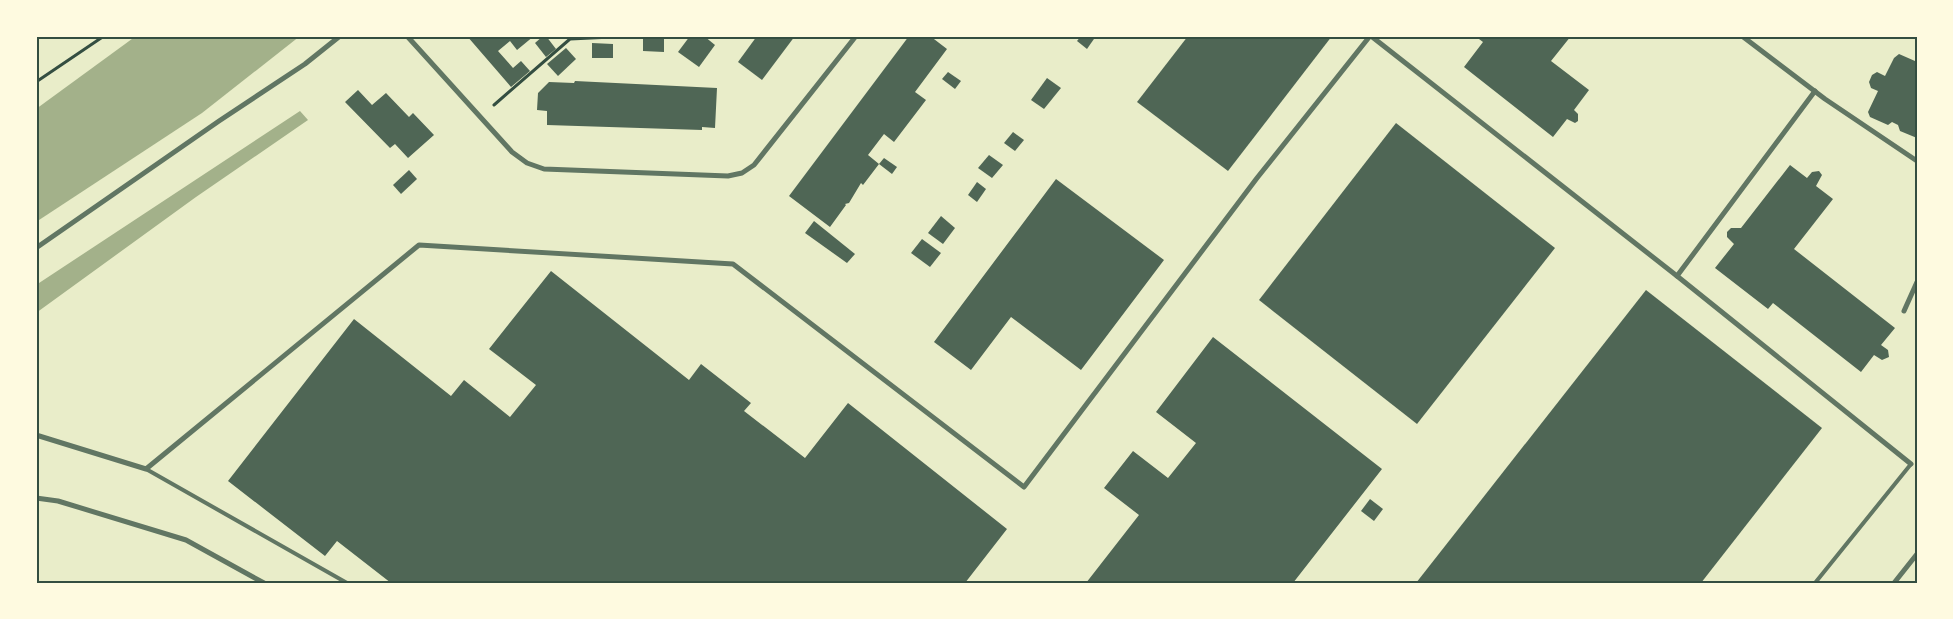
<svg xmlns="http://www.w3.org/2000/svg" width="1953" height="619" viewBox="0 0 1953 619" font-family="'Varela Round',sans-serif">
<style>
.water{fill:#a3b18a}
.building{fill:#4f6655}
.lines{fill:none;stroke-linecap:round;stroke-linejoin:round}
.path{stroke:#344e41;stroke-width:3}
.service{stroke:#617663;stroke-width:4}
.minor{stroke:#617663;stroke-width:5}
.neatline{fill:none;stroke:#344e41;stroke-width:2}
</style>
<rect width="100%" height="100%" fill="#e9edc9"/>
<!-- water -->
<g class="water">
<polygon points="136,36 300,36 202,113 36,222 36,109"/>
<polygon points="300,111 308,120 196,197 36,313 36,285"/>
</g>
<!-- building -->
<g class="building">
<polygon points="467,36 534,36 517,50 510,41 498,51 513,68 521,61 530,71 511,87"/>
<polygon points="543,36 546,36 556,49 546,57 535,43"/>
<polygon points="643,36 664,36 664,52 643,51"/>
<polygon points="690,36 704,36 715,45 699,67 678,52"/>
<polygon points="757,36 795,36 762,80 738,62"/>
<polygon points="909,36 930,36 947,49 915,92 926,100 894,142 884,134 868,155 879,164 863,185 861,183 849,203 845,204 846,205 830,227 789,196"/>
<polygon points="1081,36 1096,36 1087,49 1077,41"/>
<polygon points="1188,36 1332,36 1228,171 1137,102"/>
<polygon points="1475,36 1571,36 1551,61 1589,90 1574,110 1578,114 1578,121 1575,123 1567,119 1553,137 1464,67 1483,42"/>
<polygon points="592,43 613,44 613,58 592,58"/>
<polygon points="566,48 576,59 558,76 547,64"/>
<polygon points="1899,54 1915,61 1917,66 1917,138 1900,131 1898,125 1892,122 1888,125 1870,117 1868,112 1878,91 1871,88 1869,82 1872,75 1877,72 1885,76 1894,58"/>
<polygon points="948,72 961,81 955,89 942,79"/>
<polygon points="1047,78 1061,88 1044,109 1031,100"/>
<polygon points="575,81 717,88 715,128 702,127 702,130 547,125 547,111 537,110 538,93 549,82 574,83"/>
<polygon points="358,90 372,105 386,93 409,117 413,113 434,135 408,158 395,144 390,148 345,102"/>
<polygon points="1396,123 1555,248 1417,424 1259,300"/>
<polygon points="1013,132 1024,140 1015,151 1004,143"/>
<polygon points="989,155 1003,165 992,178 978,168"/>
<polygon points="884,158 897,167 892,174 879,164"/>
<polygon points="1790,165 1807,178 1812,172 1819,171 1822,175 1816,186 1833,199 1794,249 1895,328 1881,345 1888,350 1889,357 1882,360 1874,355 1861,372 1773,303 1768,309 1715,268 1734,244 1727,237 1727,232 1731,228 1741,228"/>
<polygon points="409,170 417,179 401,194 393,185"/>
<polygon points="1056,179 1164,260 1081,370 1011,317 971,370 934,342"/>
<polygon points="977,182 986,189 977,202 968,195"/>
<polygon points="941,216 955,228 943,244 928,233"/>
<polygon points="814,221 855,254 847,263 805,233"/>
<polygon points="922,239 941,253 930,267 911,253"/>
<polygon points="551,271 689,380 701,364 751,403 744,411 805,458 848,403 1007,529 965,583 391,583 337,541 325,556 228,481 354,319 451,396 464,380 510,417 536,385 489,349"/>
<polygon points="1646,290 1822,428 1701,583 1416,583"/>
<polygon points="1213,337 1382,469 1293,583 1086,583 1139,515 1104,488 1133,451 1168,478 1196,443 1156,412"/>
<polygon points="1370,499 1383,509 1374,521 1361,511"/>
</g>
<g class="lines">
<!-- path -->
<g class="path">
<polyline points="36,82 104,36"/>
<polyline points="494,105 570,39 633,36"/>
</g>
<!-- service -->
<g class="service">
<polyline points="146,469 347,583"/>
<polyline points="1815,583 1911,464"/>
</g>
<!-- minor -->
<g class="minor">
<polyline points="407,36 512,152 527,163 544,169 728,176 742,173 754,165 856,36"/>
<polyline points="1371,36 1677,276 1911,464"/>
<polyline points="1742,36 1825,99 1917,161"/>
<polyline points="36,248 219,121 305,64 340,36"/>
<polyline points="1677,276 1815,91"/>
<polyline points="1904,311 1917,282"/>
<polyline points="36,435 146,469 419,245 733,264 1024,487 1257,178 1370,36"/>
<polyline points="36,498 58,501 186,540 264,583"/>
<polyline points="1894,583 1917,554"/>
</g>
</g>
<!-- border -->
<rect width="1953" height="619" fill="none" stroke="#fefae0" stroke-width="75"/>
<rect x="38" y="38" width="1878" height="544" class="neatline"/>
</svg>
